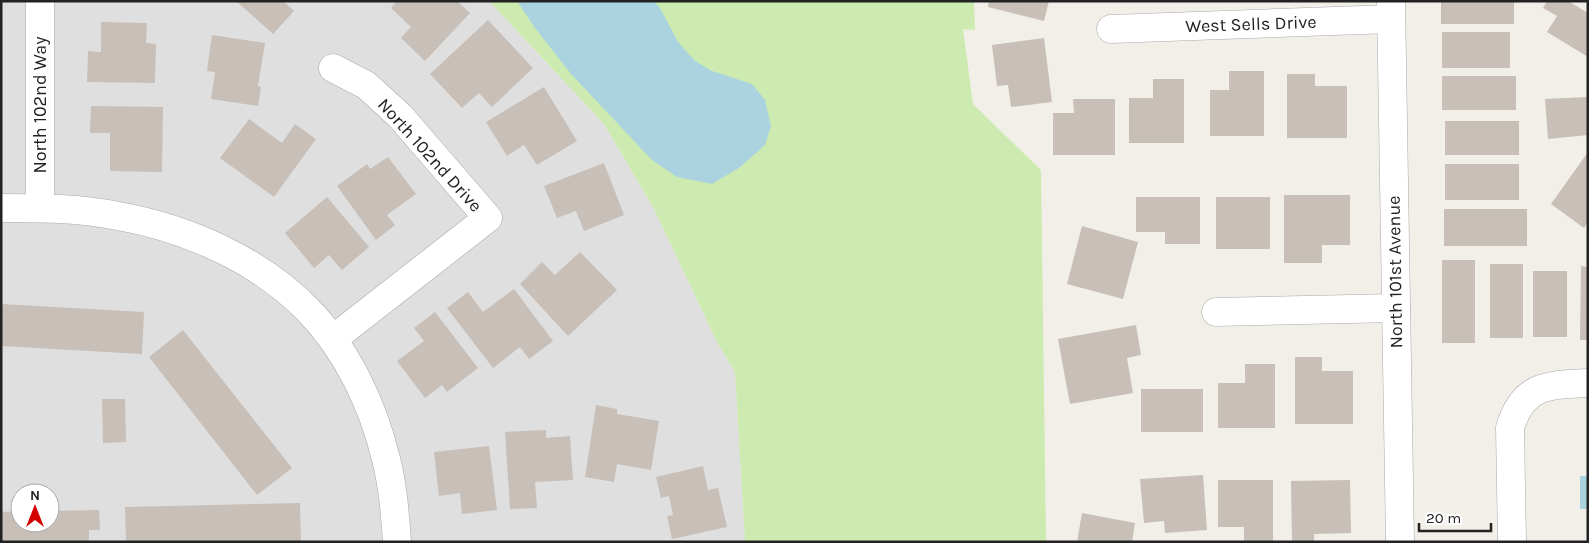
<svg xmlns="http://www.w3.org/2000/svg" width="1589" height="543" viewBox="0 0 1589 543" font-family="Karla,sans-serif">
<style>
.residential{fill:#e0dfdf;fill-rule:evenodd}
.grass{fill:#cdebb0}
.water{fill:#aad3df}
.building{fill:#c7bfb8}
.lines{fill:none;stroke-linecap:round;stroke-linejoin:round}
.minor-casing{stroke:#a9a9a9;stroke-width:29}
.minor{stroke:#fff;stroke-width:28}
.labels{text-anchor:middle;stroke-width:4;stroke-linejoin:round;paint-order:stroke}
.street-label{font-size:18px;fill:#222;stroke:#fff}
</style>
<rect width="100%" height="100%" fill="#f2efe9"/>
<!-- residential -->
<path class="residential" d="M1,1h488l115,123 49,83 64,135 18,30 10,170h-744zM20,493h30v30h-30z"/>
<!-- grass -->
<polygon class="grass" points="489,1 974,1 975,30 963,29 973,104 1041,170 1046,542 745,542 735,372 717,342 653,207 604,124"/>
<!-- water -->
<g class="water">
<polygon points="517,1 654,1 660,8 678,42 695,61 712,71 752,84 765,100 771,126 765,145 739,168 712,184 677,177 652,160 571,74 535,28"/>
<rect x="1580" y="476" width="8" height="33"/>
</g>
<!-- building -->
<g class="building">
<polygon points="236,1 283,1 294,11 273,34"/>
<polygon points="397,1 457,1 470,13 425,61 401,38 411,27 391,8"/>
<polygon points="989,1 1049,1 1044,21 988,7"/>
<rect x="1441" y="1" width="73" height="23"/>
<polygon points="1547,1 1568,1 1588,13 1588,57 1547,32 1557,16 1543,8"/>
<polygon points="488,20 533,68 492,107 479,93 462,108 430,74"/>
<polygon points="101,22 147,23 146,43 156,44 155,83 87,82 88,51 101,52"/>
<rect x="1442" y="32" width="68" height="36"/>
<polygon points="212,35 265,43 258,86 261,87 258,106 211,99 215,72 207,71"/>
<polygon points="1044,38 1052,102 1011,107 1008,85 997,86 992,45"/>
<polygon points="1229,71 1264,71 1264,136 1210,136 1210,90 1229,90"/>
<polygon points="1287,74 1315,74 1315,86 1347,86 1347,138 1287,138"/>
<rect x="1442" y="76" width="74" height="34"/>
<polygon points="1153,79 1184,79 1184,143 1129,143 1129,98 1153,98"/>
<polygon points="544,87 577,141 537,165 524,145 507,156 486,122"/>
<polygon points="1588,97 1588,135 1548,139 1545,99"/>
<polygon points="1073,99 1115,99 1115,155 1053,155 1053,113 1074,113"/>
<polygon points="91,106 163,107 162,172 110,171 110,133 90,133"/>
<polygon points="249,119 282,143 295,124 316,139 274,197 220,158"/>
<rect x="1445" y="121" width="74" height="34"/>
<polygon points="1588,152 1588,222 1584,228 1551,204"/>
<polygon points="388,157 416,194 387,215 395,225 376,240 337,186 367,164 370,169"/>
<polygon points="604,163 624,215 584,231 576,211 557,218 544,186"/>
<rect x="1445" y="164" width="74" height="36"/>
<polygon points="1284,195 1350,195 1350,245 1322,245 1322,263 1284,263"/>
<polygon points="327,197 369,247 342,270 329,255 314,268 285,233"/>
<polygon points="1136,197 1200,197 1200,244 1165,244 1165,232 1136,232"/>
<rect x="1216" y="197" width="54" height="52"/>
<rect x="1444" y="209" width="83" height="37"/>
<polygon points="1082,226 1138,242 1123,299 1067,284"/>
<polygon points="580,252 617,290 568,336 520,284 542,262 555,275"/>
<rect x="1442" y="260" width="33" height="83"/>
<rect x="1490" y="264" width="33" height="74"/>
<polygon points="1581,266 1588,267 1588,340 1580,340"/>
<rect x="1533" y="271" width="34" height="66"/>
<polygon points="514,289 553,341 529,359 520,347 493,368 447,308 468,292 483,312"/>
<polygon points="1,304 144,312 142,354 1,346"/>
<polygon points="435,312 478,368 447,392 442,385 425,398 397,361 424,341 414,328"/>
<polygon points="1136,325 1141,355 1127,358 1133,393 1070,404 1058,339"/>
<polygon points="183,330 292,468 257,495 149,357"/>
<polygon points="1295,357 1322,357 1322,371 1353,371 1353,424 1295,424"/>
<polygon points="1245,364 1275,364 1275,428 1218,428 1218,383 1245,383"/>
<rect x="1141" y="389" width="62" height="43"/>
<polygon points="102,399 125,399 126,442 103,443"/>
<polygon points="596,405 617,409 617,414 659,421 651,470 617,464 614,482 585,477"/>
<polygon points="546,430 546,438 570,436 573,480 535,482 537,508 510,509 505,432"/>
<polygon points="489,446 497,510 462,514 460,493 439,496 434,452"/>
<polygon points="703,466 708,490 718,488 727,527 672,539 667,516 673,515 669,496 661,498 656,477"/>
<polygon points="1203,475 1207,530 1165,533 1164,521 1144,523 1140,479"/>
<polygon points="1218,480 1273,480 1273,542 1244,542 1244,527 1218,527"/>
<polygon points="1350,480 1351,533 1314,534 1314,542 1292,542 1291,481"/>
<polygon points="300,503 301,542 126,542 125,507"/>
<polygon points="99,510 100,530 89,530 89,542 1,542 1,512 20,511 20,523 50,523 50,511"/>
<polygon points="1082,513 1135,523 1132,542 1077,542"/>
</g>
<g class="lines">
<defs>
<g id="minor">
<polyline points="1391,1 1400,542"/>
<polyline points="1111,29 1391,19"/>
<polyline points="333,68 366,85 400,116 488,218 333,339"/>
<path d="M1,208c39,0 79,0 117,8 69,12 141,44 190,94 39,40 65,95 78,149 7,27 9,55 11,83"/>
<polyline points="40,208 40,1"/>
<polyline points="1216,312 1396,308"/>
<path d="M1512,542l-2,-114c13,-44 38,-43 78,-45"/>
</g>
</defs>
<!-- minor casing -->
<use href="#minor" class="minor-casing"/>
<!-- minor -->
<use href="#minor" class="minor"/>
</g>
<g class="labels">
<!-- street labels -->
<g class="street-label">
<text transform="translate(1251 24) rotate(-2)" y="6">West Sells Drive</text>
<text transform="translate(40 105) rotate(-90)" y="6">North 102nd Way</text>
<text transform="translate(430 155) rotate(48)" y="6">North 102nd Drive</text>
<text transform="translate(1395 272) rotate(-91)" y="6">North 101st Avenue</text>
</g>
</g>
<!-- border -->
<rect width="1589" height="543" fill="none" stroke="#222222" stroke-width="5"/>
<!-- north arrow -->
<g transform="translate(35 508)"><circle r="24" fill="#ffffff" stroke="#a7a7a7"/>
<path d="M0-4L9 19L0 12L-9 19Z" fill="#d40000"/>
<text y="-8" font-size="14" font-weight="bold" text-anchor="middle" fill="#222222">N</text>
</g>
<!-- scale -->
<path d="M1419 523v8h72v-8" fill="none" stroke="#222222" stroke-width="2.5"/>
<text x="1426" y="523" font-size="15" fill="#222222" stroke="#ffffff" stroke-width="4" paint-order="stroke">20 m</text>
</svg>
